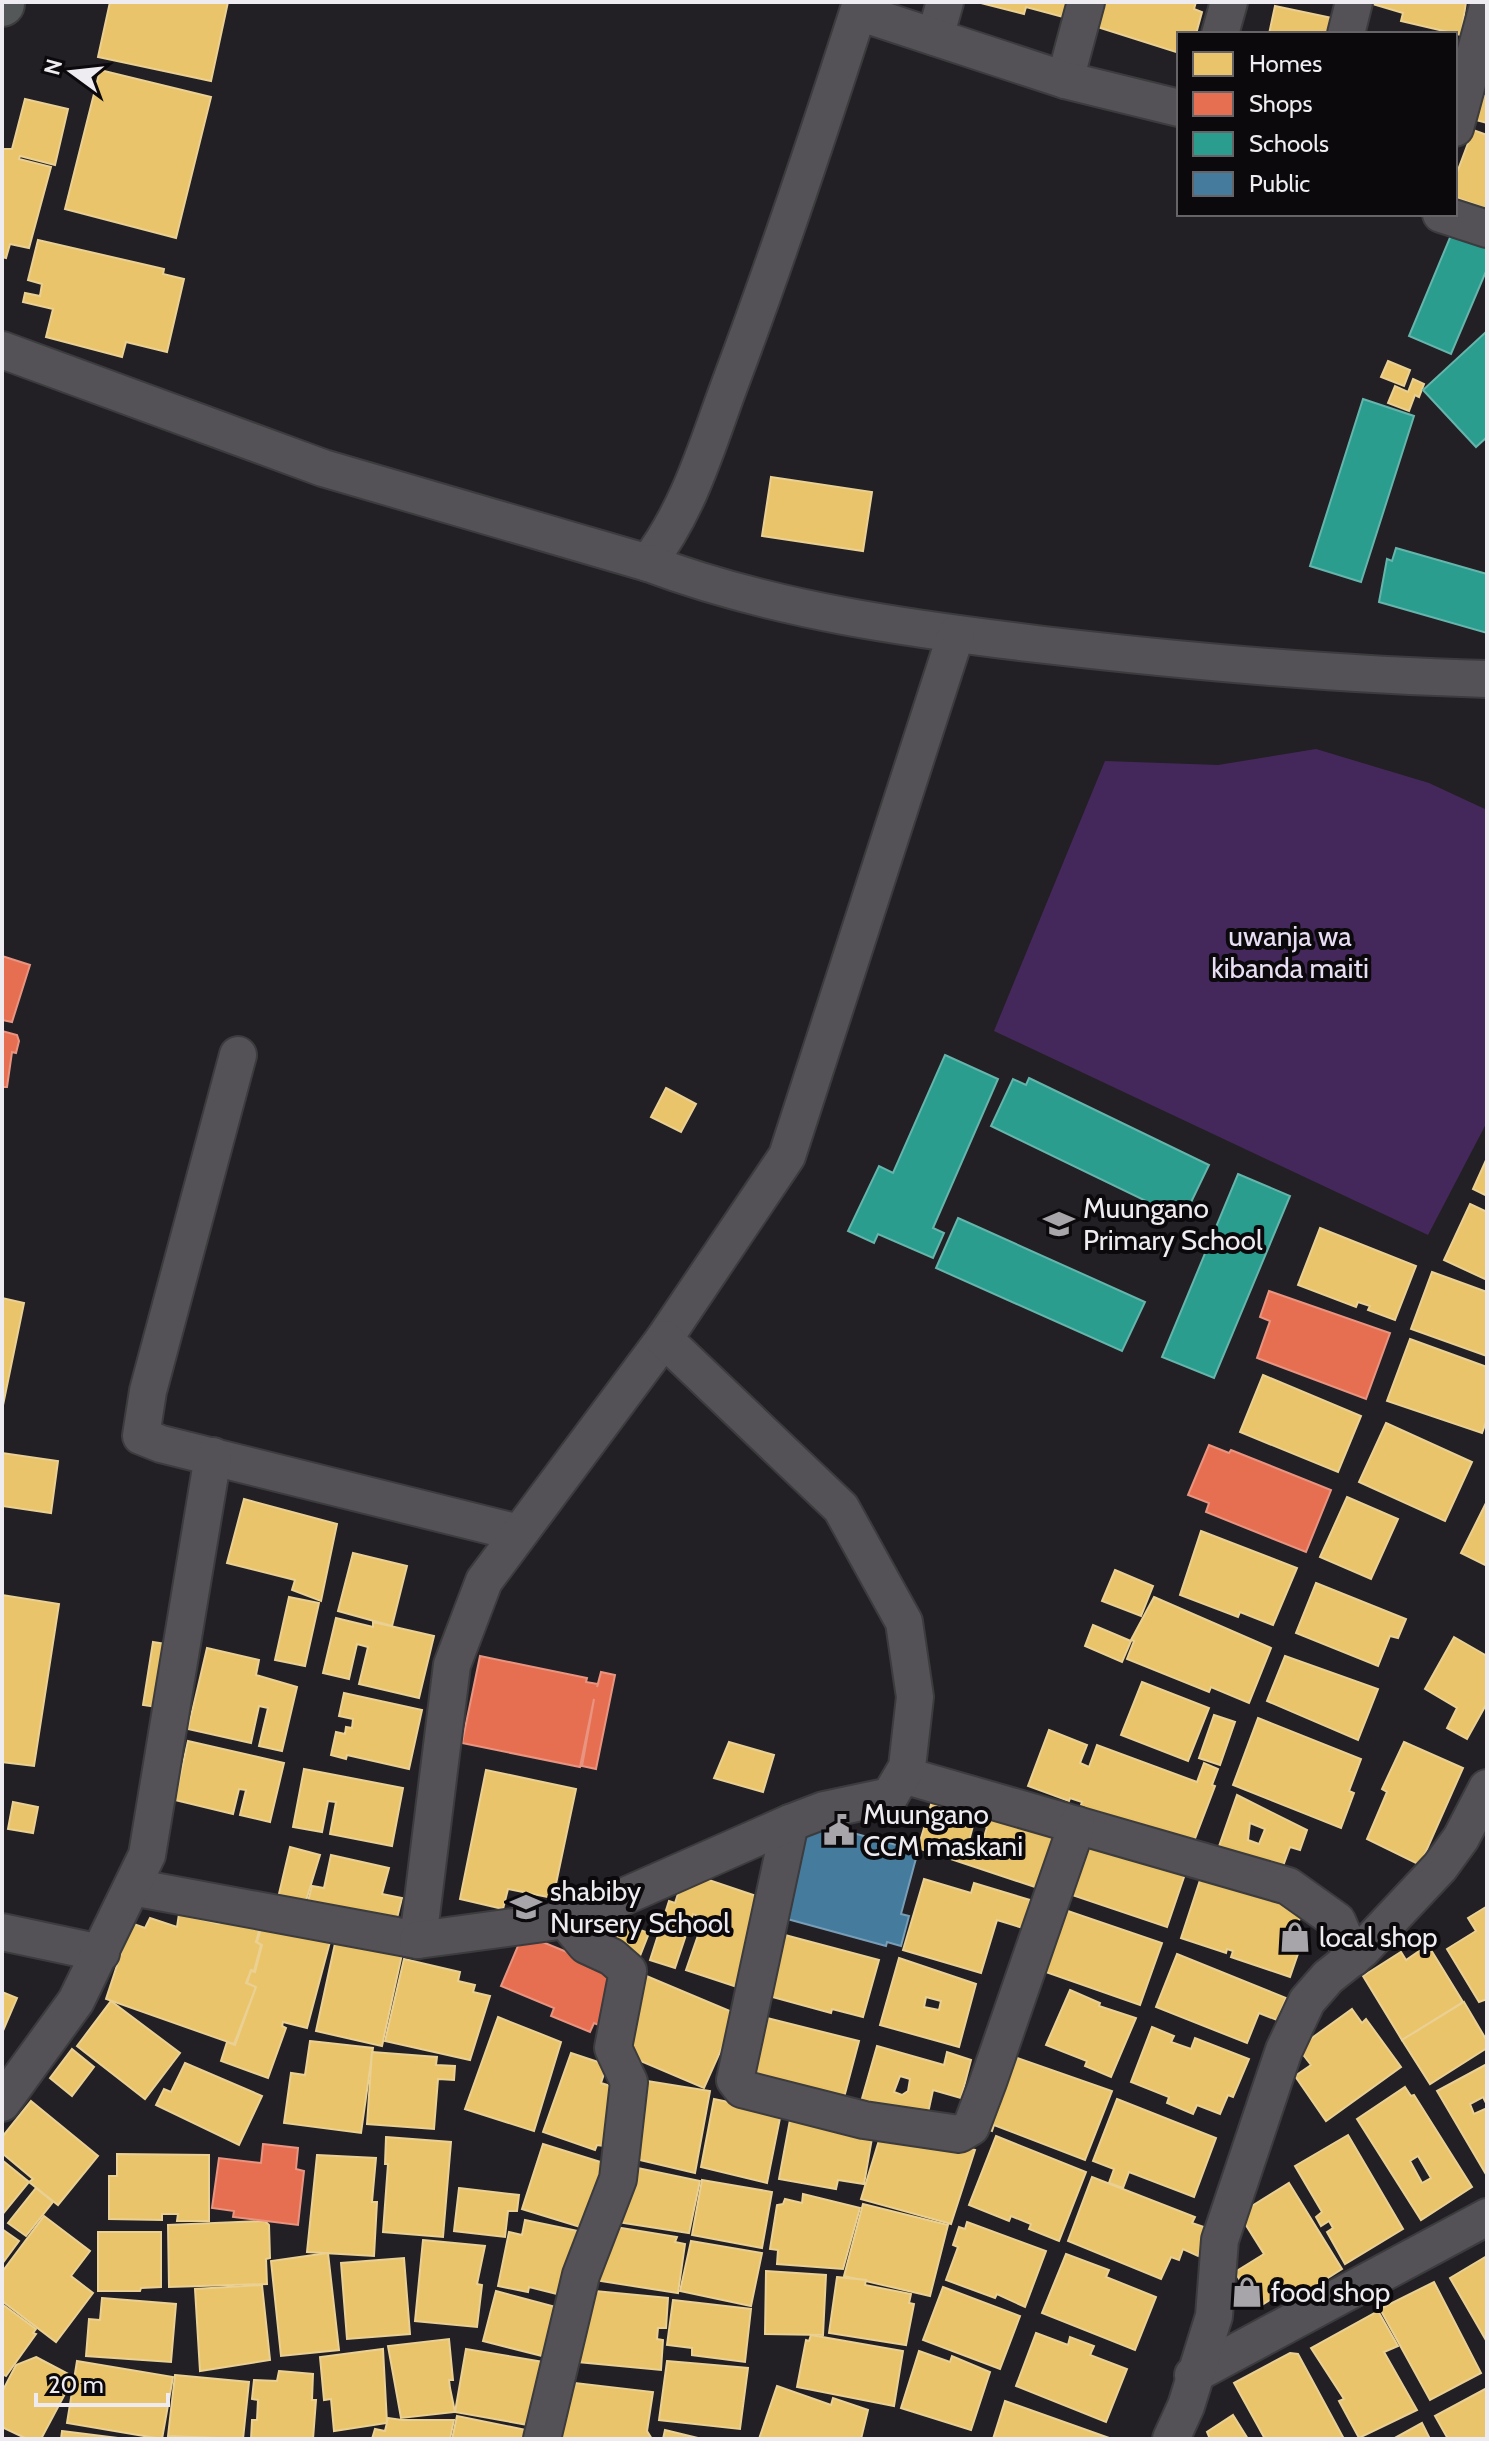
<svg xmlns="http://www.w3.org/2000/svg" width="1489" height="2441" viewBox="0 0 1489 2441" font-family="Cabin,sans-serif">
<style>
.green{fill:#45285b}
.homes{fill:#e9c46a;stroke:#ead092;stroke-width:2;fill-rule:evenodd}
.shops{fill:#e76f51;stroke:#e99481;stroke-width:2}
.schools{fill:#2a9d8f;stroke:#65b5ac;stroke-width:2}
.public{fill:#457b9d;stroke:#789db6;stroke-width:2}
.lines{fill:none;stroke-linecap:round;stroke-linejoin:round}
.street-casing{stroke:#3c3b3e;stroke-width:40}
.secondary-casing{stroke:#3c3b3e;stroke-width:48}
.street{stroke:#545256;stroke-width:36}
.secondary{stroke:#545859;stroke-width:44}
.labels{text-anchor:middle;stroke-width:8;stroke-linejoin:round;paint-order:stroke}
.park-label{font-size:28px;fill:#e9dff4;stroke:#0b090c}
.poi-label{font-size:28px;fill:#eeecf0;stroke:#0b090c;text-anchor:start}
</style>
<rect width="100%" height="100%" fill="#222024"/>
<!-- green -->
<polygon class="green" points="1316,749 1429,783 1487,810 1487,1122 1428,1235 994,1031 1105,761 1218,765"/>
<!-- homes -->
<g class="homes">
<polygon points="110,2 228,2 211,81 98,57"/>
<polygon points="977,2 1071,2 1067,18 1026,7 1024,14"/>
<polygon points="1090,2 1196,2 1194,9 1202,12 1196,34 1179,34 1179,53 1085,23"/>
<polygon points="1366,2 1466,2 1461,35 1401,21 1403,13"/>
<polygon points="1275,6 1337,19 1334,34 1269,34"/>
<polygon points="100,70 211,97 176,238 65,209"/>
<polygon points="1481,95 1487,96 1487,123 1476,120"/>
<polygon points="25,99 68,109 55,165 20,156 19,159 51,167 29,248 10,244 6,258 2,257 2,149 12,149"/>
<polygon points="1473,130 1487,135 1487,209 1455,197 1455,178"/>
<polygon points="38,240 164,269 163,274 184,279 167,352 126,342 122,357 46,337 53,309 23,302 25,293 40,296 42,284 28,280"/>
<polygon points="1388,361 1410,370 1404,386 1381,377"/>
<polygon points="1413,379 1424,384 1419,397 1415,395 1409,411 1388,403 1395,386 1408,392"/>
<polygon points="771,477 872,492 863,551 762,536"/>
<polygon points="666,1088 696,1104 681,1132 651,1117"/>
<polygon points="1487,1158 1487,1196 1473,1189"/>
<polygon points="1470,1204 1487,1212 1487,1280 1444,1260"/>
<polygon points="1320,1228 1416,1266 1395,1320 1368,1310 1370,1306 1358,1302 1356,1307 1298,1285"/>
<polygon points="1432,1272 1487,1292 1487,1356 1411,1329"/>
<polygon points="2,1298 24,1303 2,1410"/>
<polygon points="1410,1339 1487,1367 1487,1419 1482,1433 1387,1401"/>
<polygon points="1263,1375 1361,1416 1338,1472 1240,1432"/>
<polygon points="1386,1423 1472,1462 1445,1521 1359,1482"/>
<polygon points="2,1453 58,1461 51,1513 2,1506"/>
<polygon points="1347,1497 1398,1519 1371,1579 1320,1557"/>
<polygon points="244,1499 337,1524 321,1601 292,1590 295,1580 227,1563"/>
<polygon points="1487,1501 1487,1566 1461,1553"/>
<polygon points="1201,1531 1297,1568 1273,1625 1240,1612 1238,1617 1180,1595"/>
<polygon points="353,1553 407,1566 392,1626 338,1611"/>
<polygon points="1115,1570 1153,1586 1141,1616 1102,1601"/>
<polygon points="1316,1583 1406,1619 1398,1638 1390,1636 1378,1666 1296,1633"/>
<polygon points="2,1595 59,1604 34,1766 2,1762"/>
<polygon points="289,1597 319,1603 305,1666 275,1660"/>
<polygon points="1154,1597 1271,1648 1249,1703 1211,1687 1209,1692 1127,1659 1134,1641 1131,1640"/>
<polygon points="336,1618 373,1627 373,1622 434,1636 419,1698 359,1684 368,1647 357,1644 349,1679 323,1673"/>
<polygon points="1093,1625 1131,1641 1122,1662 1085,1646"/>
<polygon points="1454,1637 1487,1656 1487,1703 1467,1739 1447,1728 1457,1708 1425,1689"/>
<polygon points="153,1642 179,1646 163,1708 143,1705"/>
<polygon points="207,1648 259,1660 256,1675 297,1687 282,1751 259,1746 268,1708 259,1706 251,1743 188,1729"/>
<polygon points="1285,1656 1378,1689 1358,1740 1267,1701"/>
<polygon points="1142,1682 1209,1708 1188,1761 1121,1735"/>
<polygon points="344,1693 422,1710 409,1769 347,1755 346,1759 331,1755 336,1732 345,1734 346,1727 352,1728 353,1719 339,1716"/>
<polygon points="1214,1715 1235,1722 1220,1765 1199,1758"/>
<polygon points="1258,1718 1361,1759 1349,1791 1354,1793 1341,1828 1233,1785"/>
<polygon points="1049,1730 1087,1745 1080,1763 1089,1767 1097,1745 1197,1782 1204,1763 1218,1769 1212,1785 1215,1786 1191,1849 1080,1808 1082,1802 1070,1798 1069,1801 1028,1786"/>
<polygon points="188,1741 284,1763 270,1822 240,1815 246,1790 239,1789 233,1814 175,1800"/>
<polygon points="729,1742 774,1755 763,1792 714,1778"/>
<polygon points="1404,1742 1463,1768 1420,1865 1367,1839 1387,1792 1382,1789"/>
<polygon points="304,1769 403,1788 392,1846 330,1834 336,1802 328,1801 322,1832 293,1827"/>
<polygon points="486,1770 576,1789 553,1898 508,1889 503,1909 460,1899"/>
<path d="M1237,1795l70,35 -7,20 -10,-3 -11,30 -63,-22zM1250,1823l15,6 -6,15 -11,-4z"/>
<path d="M933,1798l127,29 -19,62 -123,-41zM974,1822l13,5 -5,17 -13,-3z"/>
<polygon points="13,1802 38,1807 33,1833 8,1829"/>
<polygon points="1083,1835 1186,1871 1167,1927 1063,1892"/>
<polygon points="290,1847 320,1855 305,1904 278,1898"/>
<polygon points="331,1855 389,1868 382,1894 402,1898 396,1922 307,1905 312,1886 324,1888"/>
<polygon points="685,1872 768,1900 743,1989 686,1970 704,1918 693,1914 675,1968 650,1960 669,1901 675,1903"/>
<polygon points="1202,1874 1303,1909 1292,1941 1301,1945 1290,1977 1231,1957 1233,1951 1227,1949 1226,1953 1181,1938"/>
<polygon points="924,1879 971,1893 974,1883 1030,1900 1023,1928 997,1920 981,1973 903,1950"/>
<polygon points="1486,1907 1487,1999 1479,2002 1447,1949 1476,1931 1468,1918"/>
<polygon points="1059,1908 1162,1943 1140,2005 1037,1969"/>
<polygon points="179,1914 219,1924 222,1916 259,1931 256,1942 261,1945 254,1971 251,1970 246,1983 256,1987 234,2044 106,1999 131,1923 145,1928 150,1918 177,1927"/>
<polygon points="606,1918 649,1933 638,1961 595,1945"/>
<polygon points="263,1922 331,1938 307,2028 283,2022 282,2026 286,2028 268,2078 221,2061 227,2042 235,2045 256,1987 247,1983 251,1971 255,1972 262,1945 257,1942"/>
<polygon points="785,1935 879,1960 863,2017 832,2009 831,2013 769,1996"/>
<polygon points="336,1939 402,1954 382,2046 316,2031"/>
<polygon points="1428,1945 1463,2002 1402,2040 1363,1976 1401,1952 1406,1960"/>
<polygon points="1177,1954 1286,1998 1277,2020 1259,2013 1247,2043 1156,2007"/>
<path d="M899,1958l77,26 -17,63 -79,-22zM926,1997l15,4 -2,9 -15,-3z"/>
<polygon points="404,1959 460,1972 458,1981 475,1985 473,1992 490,1996 470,2060 385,2041"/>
<polygon points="644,1975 737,2014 704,2088 617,2051"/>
<polygon points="1070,1990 1100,2003 1099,2006 1136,2018 1111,2077 1085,2066 1087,2061 1046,2045"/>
<polygon points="2,1992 17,1998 2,2033"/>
<polygon points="111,2001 180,2053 145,2099 77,2046"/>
<polygon points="1464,2002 1487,2041 1487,2048 1430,2084 1402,2040"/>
<polygon points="1352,2009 1362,2023 1366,2019 1401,2067 1326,2121 1295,2076 1311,2065 1298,2048"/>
<polygon points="498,2017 561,2042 534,2131 465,2109"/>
<polygon points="763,2017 859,2041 842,2105 747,2081"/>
<polygon points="1152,2027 1174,2036 1171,2042 1191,2049 1195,2038 1249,2059 1233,2097 1228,2095 1220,2114 1197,2105 1193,2114 1167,2103 1169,2097 1131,2082"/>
<polygon points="310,2041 373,2048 361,2133 284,2123 291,2073 305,2075"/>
<path d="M877,2046l67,19 3,-13 24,8 -10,38 -28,-8 -8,37 -66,-18zM900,2076l10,3 -2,12 -6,4 -8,-3z"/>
<polygon points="72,2049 94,2067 72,2096 50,2078"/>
<polygon points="372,2052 437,2057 436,2065 455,2066 454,2080 438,2079 434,2129 367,2124"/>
<polygon points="571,2053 607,2065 601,2083 623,2090 603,2146 597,2145 595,2150 543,2132"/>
<polygon points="1006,2054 1112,2091 1085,2160 994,2125 992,2131 978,2126"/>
<polygon points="185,2063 262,2096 239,2145 156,2105 164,2089 171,2092"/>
<polygon points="1487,2064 1487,2105 1483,2097 1470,2104 1474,2114 1487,2108 1487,2176 1437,2091"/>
<polygon points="641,2080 710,2091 695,2173 623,2156"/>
<path d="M1405,2087l6,9 3,-1 58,92 -51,33 -64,-101zM1418,2156l13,22 -9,5 -12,-22z"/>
<polygon points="714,2099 781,2113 767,2183 701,2167"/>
<polygon points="1117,2099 1216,2138 1194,2197 1129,2172 1123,2188 1109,2183 1114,2169 1093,2161"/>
<polygon points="31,2101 98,2156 58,2205 29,2182 33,2179 2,2153 2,2137"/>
<polygon points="790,2120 845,2129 845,2134 872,2138 864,2184 838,2180 836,2189 779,2179"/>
<polygon points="884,2124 975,2150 951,2224 861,2199"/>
<polygon points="1348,2135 1403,2229 1345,2264 1327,2232 1333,2228 1329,2221 1321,2226 1316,2217 1322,2212 1295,2166"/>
<polygon points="996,2136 1086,2172 1059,2241 1029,2229 1031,2224 1011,2216 1009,2221 969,2205"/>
<polygon points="386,2137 451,2142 443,2237 383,2232 388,2164 385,2164"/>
<polygon points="543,2144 610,2165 590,2230 522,2209"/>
<polygon points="117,2154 209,2155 209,2221 177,2221 178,2214 162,2214 162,2220 109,2219 109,2176 117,2176"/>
<polygon points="317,2155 376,2158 372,2202 377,2202 374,2256 307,2252"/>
<polygon points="2,2160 29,2182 2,2215"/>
<polygon points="628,2166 700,2181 689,2233 617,2222"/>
<polygon points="1092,2177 1195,2217 1192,2223 1210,2229 1198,2256 1183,2249 1179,2260 1171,2257 1161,2279 1068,2241"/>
<polygon points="702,2180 772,2192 762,2248 692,2235"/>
<polygon points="1289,2183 1342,2269 1290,2302 1284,2291 1257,2308 1235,2272 1264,2254 1239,2214"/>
<polygon points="36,2188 53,2202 26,2236 8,2223"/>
<polygon points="459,2188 519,2195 517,2211 508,2211 505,2237 454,2231"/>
<polygon points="803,2194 860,2208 843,2269 777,2264 778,2250 770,2249 777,2205 783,2204 785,2199 802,2203"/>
<polygon points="863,2204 948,2225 930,2296 844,2276"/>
<polygon points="44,2216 90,2251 71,2276 93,2293 56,2342 2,2301 2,2272"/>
<polygon points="525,2220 578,2231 565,2296 529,2287 528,2292 498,2286 509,2232 522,2235"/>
<polygon points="265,2221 269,2225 270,2258 266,2259 267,2284 169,2287 168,2225"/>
<polygon points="967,2222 1046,2251 1025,2307 997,2294 995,2298 946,2280 958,2247 953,2245 959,2227 965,2229"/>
<polygon points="603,2225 677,2237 675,2242 685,2244 678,2293 594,2280"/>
<polygon points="2,2229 19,2241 2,2264"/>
<polygon points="98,2232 161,2232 161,2287 141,2288 140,2291 98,2291"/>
<polygon points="423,2240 485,2246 477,2284 482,2285 477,2327 415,2321"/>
<polygon points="691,2241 762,2253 751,2306 680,2291"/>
<polygon points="328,2253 339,2350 281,2356 271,2261"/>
<polygon points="1066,2254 1109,2270 1106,2277 1156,2297 1135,2350 1042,2313"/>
<polygon points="1487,2256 1487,2342 1450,2278"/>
<polygon points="404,2258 410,2334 347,2339 341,2263"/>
<polygon points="766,2271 826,2275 823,2335 765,2334"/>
<polygon points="837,2277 866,2280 865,2285 911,2294 909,2303 914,2304 906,2345 829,2333"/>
<polygon points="1434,2282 1481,2373 1430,2400 1380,2309"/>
<polygon points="262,2285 270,2360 200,2371 195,2289"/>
<polygon points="943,2287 1020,2316 1000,2369 923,2340"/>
<polygon points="584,2290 668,2298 666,2328 658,2328 657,2339 663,2340 661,2370 578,2362"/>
<polygon points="496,2291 563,2309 550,2358 483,2341"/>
<polygon points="102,2298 176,2304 171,2362 86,2356 89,2319 100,2320"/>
<polygon points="673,2300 751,2309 745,2362 692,2355 692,2348 667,2345"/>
<polygon points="2,2304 36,2329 33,2333 36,2334 6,2376 2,2374"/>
<polygon points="1378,2311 1398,2346 1384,2352 1417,2410 1359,2438 1339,2401 1344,2399 1311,2348"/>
<polygon points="1036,2333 1068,2345 1070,2337 1094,2346 1090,2355 1127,2369 1106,2422 1016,2386"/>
<polygon points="811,2335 903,2351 894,2406 797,2387 806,2340 809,2341"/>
<polygon points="449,2339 453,2380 449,2380 450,2388 455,2412 401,2418 388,2346"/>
<polygon points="383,2349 387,2423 334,2431 331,2399 324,2400 320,2357"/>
<polygon points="466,2349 550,2363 539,2427 455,2412"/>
<polygon points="919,2351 950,2362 952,2356 990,2372 971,2430 901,2408"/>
<polygon points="1290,2353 1298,2354 1344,2439 1265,2439 1234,2383"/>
<polygon points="36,2357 74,2377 41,2439 27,2439 2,2427 2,2392 16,2365"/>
<polygon points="77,2361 173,2377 162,2439 67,2423"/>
<polygon points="667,2361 748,2368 740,2429 659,2420"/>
<polygon points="279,2371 313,2374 312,2400 316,2400 313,2439 251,2439 252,2420 257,2420 258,2400 252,2399 254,2380 277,2381"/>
<polygon points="175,2375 249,2382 243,2439 168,2436"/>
<polygon points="566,2382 653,2392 647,2431 652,2439 552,2439"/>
<polygon points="777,2386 831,2405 833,2398 868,2410 861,2439 759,2439"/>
<polygon points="1487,2388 1487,2439 1448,2439 1435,2416"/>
<polygon points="1005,2401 1112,2439 993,2439"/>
<polygon points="1233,2415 1248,2439 1210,2439 1207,2432"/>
<polygon points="457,2416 531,2431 530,2439 452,2439"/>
<polygon points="388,2418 402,2420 454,2420 450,2439 372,2439 375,2429 385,2431"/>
<polygon points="1422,2423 1430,2439 1393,2439"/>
<polygon points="665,2430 702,2439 663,2439"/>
<polygon points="62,2431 126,2439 61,2439"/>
</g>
<!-- shops -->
<g class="shops">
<polygon points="2,956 30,965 12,1022 2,1020"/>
<polygon points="2,1031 17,1035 19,1041 16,1053 12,1052 7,1087 2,1087"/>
<polygon points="1269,1291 1390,1333 1366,1399 1257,1358 1270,1321 1260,1317"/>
<polygon points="1209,1445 1229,1453 1231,1450 1331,1490 1306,1552 1206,1512 1209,1503 1188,1495"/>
<polygon points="480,1656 587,1678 586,1682 598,1684 597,1687 601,1672 615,1675 596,1769 582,1766 594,1699 580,1767 462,1743"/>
<polygon points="523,1934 623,1975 601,2026 594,2023 590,2032 551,2016 554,2008 501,1986"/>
<polygon points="263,2144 298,2148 296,2169 304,2171 298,2225 233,2217 234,2211 212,2208 219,2158 261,2163"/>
</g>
<!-- schools -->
<g class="schools">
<polygon points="1454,228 1487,242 1487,269 1451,354 1409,336"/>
<polygon points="1487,331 1487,437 1476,447 1423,390"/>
<polygon points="1363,399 1414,416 1361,582 1310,566"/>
<polygon points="1396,548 1487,574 1487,633 1379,602 1387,559 1392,561"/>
<polygon points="945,1055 998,1079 933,1228 944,1233 933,1258 878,1234 874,1243 848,1231 879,1166 893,1173"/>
<polygon points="1029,1078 1209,1165 1183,1219 991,1126 1013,1079 1026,1085"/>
<polygon points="1238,1174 1290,1196 1214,1378 1162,1357"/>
<polygon points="958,1218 1145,1302 1122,1351 936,1268"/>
</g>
<!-- public -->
<polygon class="public" points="806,1820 918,1851 901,1914 909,1916 901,1946 887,1942 886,1946 780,1917"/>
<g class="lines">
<defs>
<g id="street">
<polyline points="1220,34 1229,2"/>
<polyline points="1346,34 1354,2"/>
<polyline points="935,37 945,2"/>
<polyline points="1065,80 1086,2"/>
<polyline points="1455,128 1487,10"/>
<polyline points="1441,214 1487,229"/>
<path d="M2,350l321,118 325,95c42,-55 59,-118 83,-182 46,-122 87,-245 127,-369l207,68 114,28"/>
<path d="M648,563c128,48 262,66 397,82 148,17 294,30 442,34"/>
<polyline points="238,1055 148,1391 141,1436 161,1444 519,1533"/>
<polyline points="903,1775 1288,1886 1337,1921 1353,1958"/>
<polyline points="790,1823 735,2080 742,2089 864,2120 959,2134 971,2127 988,2082 1077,1825"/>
<polyline points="132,1887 418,1940 452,1665 484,1581 664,1339 787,1156 956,634"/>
<polyline points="2,1932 101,1953"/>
<polyline points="418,1940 573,1919 790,1823 824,1810 890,1796 907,1767 915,1697 904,1622 841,1508 664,1339"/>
<polyline points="2,2103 76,2001 147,1855 213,1456"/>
<polyline points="1193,2375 1487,2217"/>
<polyline points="542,2439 581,2275 618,2179 629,2082 613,2048 628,1971 612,1957 586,1945 565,1920"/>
<polyline points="1171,2439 1186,2406 1214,2316 1220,2240 1284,2050 1307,2001 1328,1977 1362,1950 1440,1867 1461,1838 1487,1788"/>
</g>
<polyline id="secondary" points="2,4 2,2"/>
</defs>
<!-- street casing -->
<use href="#street" class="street-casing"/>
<!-- secondary casing -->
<use href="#secondary" class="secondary-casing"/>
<!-- street -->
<use href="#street" class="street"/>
<!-- secondary -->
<use href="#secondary" class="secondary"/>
</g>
<!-- icons -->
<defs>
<symbol id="school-bare" viewBox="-9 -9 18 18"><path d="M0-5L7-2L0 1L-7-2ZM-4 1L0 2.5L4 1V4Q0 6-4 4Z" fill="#a7a5a9" stroke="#0b090c" stroke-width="2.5" paint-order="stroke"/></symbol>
<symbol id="civic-bare" viewBox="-9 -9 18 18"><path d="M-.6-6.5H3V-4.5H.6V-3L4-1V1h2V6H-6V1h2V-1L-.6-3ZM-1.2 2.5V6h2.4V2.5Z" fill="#a7a5a9" stroke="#0b090c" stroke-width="2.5" paint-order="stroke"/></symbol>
<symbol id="shop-bare" viewBox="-9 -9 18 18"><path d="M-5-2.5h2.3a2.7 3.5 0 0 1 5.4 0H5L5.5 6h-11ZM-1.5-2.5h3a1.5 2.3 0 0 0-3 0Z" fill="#a7a5a9" stroke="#0b090c" stroke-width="2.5" paint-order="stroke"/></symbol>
</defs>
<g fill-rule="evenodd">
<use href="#school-bare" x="1037" y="1202" width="44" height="44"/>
<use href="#civic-bare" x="817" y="1808" width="44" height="44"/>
<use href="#school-bare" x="504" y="1885" width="44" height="44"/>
<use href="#shop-bare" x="1273" y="1915" width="44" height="44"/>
<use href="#shop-bare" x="1225" y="2270" width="44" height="44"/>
</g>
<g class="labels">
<!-- park labels -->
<g class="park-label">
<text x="1290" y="946">uwanja wa<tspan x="1290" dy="32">kibanda maiti</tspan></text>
</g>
<!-- poi labels -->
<g class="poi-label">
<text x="1083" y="1218">Muungano<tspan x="1083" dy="32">Primary School</tspan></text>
<text x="863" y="1824">Muungano<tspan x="863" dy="32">CCM maskani</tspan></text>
<text x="550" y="1901">shabiby<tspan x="550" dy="32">Nursery School</tspan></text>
<text x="1319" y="1947">local shop</text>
<text x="1271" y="2302">food shop</text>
</g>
</g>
<!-- border -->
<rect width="1489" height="2441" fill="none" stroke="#eeecf0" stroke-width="8"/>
<!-- legend -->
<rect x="1177" y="32" width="280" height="184" fill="#0b090c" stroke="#666467" stroke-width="2"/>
<rect x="1193" y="52" width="40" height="24" fill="#e9c46a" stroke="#666467" stroke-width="2"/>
<text x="1249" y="72" font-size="24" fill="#eeecf0">Homes</text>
<rect x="1193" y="92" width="40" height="24" fill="#e76f51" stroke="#666467" stroke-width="2"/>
<text x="1249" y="112" font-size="24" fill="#eeecf0">Shops</text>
<rect x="1193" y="132" width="40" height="24" fill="#2a9d8f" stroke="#666467" stroke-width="2"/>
<text x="1249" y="152" font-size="24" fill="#eeecf0">Schools</text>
<rect x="1193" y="172" width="40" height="24" fill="#457b9d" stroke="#666467" stroke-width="2"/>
<text x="1249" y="192" font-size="24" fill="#eeecf0">Public</text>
<!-- north arrow -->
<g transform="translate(72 72) rotate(285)" stroke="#0b090c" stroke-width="6" paint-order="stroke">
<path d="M0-6L14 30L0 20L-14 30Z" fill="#eeecf0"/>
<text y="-12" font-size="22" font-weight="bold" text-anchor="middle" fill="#eeecf0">N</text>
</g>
<!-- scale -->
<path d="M36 2393v12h132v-12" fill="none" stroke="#eeecf0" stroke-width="4"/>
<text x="48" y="2393" font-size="24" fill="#eeecf0" stroke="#0b090c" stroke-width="6" paint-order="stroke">20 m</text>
</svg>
